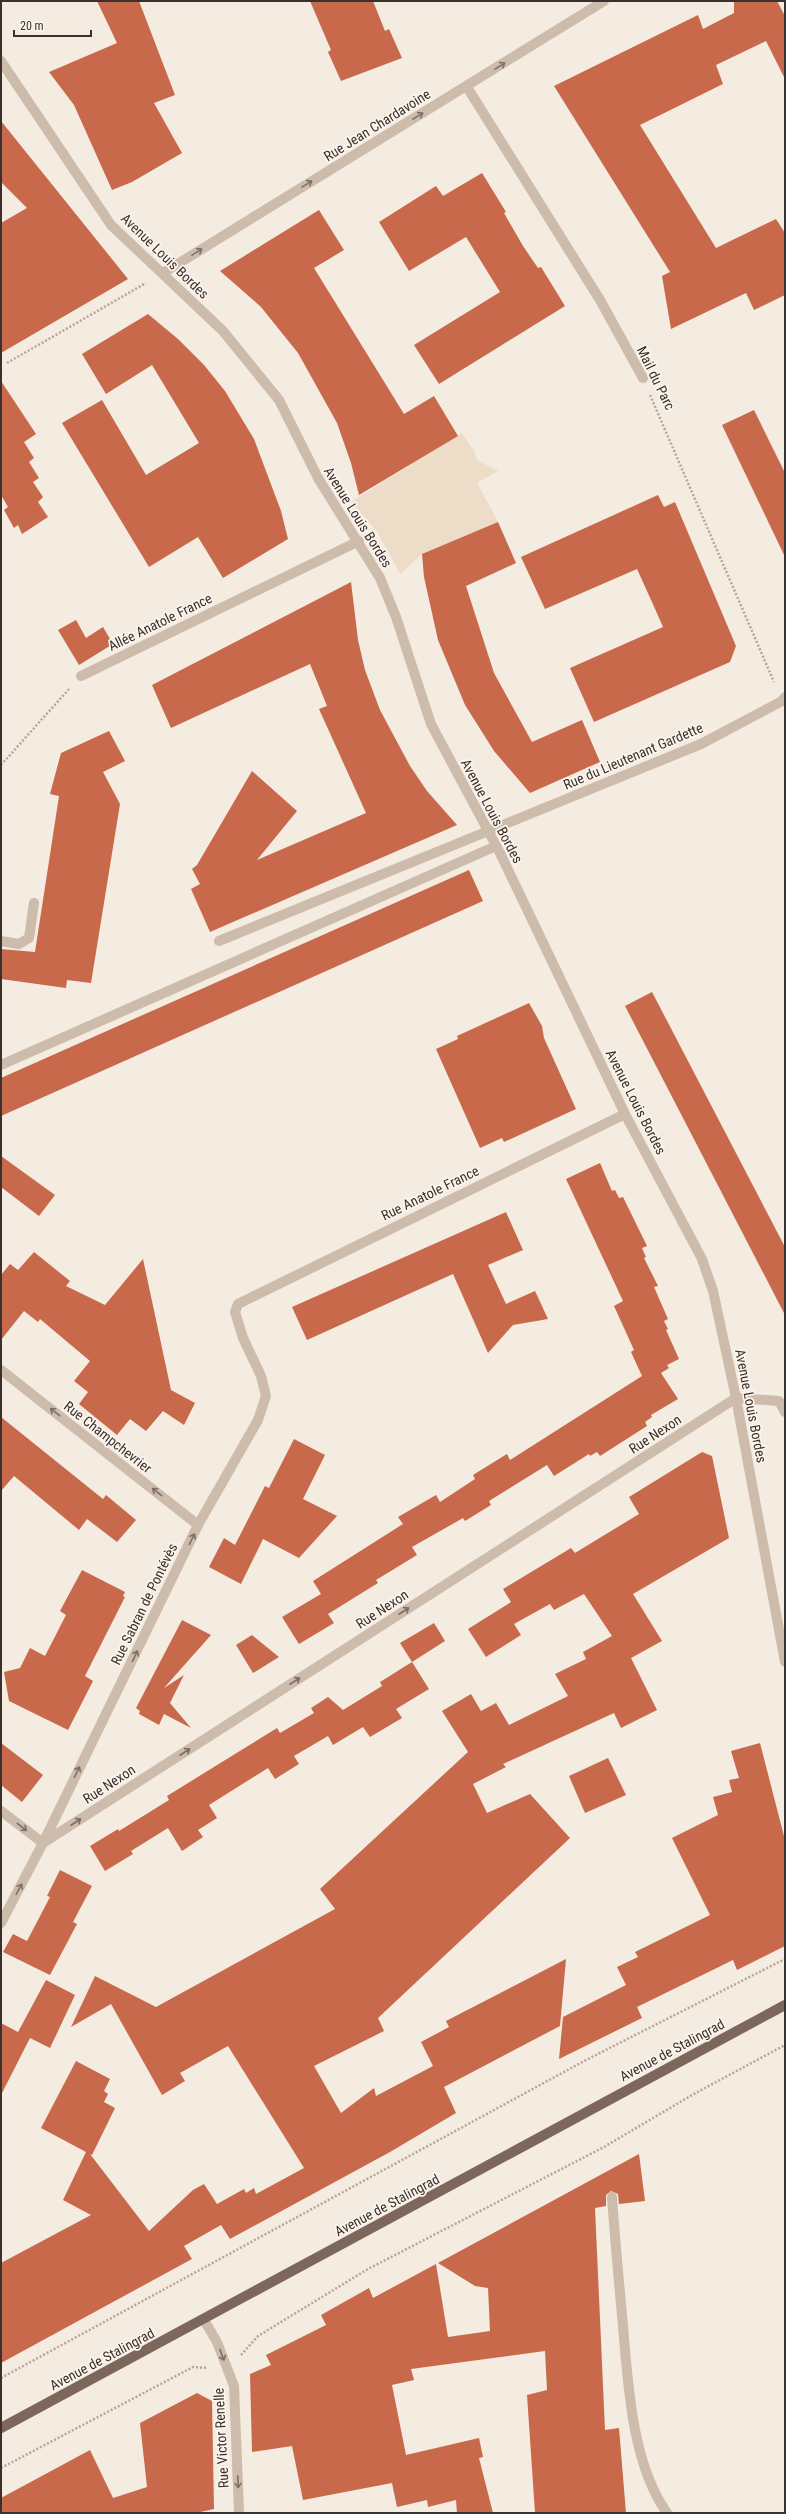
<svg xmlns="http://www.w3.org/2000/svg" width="786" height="2514" viewBox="0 0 786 2514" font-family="'Roboto Condensed',sans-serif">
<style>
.plaza{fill:#ecdcc8}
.building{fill:#c8694b}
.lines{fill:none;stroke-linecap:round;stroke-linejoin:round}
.path{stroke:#b9a596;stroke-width:2.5;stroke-dasharray:2 2;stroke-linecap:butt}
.minor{stroke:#cdbbac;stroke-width:10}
.major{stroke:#7d675c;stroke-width:10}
.oneway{stroke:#7d6f65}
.labels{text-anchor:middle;stroke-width:3.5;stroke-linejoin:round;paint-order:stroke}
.street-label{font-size:14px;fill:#3b302b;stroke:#fbf5ee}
</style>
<rect width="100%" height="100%" fill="#f4ebe1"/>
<!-- plaza -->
<polygon class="plaza" points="462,433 474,451 477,460 498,471 477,483 498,522 422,554 400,574 377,531 351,502"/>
<!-- building -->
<g class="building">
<polygon points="97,1 139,1 175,95 154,103 182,153 132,182 112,190 74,105 49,72 117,43"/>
<polygon points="310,1 373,1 385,31 389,29 402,58 341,81 328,52 331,50"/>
<polygon points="734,1 777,1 785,16 785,79 766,41 716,65 723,84 640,125 716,248 776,219 785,233 785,295 754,310 746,293 671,329 662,276 670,272 554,86 698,15 703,29 734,13"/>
<polygon points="1,121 128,279 1,353 1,223 27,208 1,182"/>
<polygon points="482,173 506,212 504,213 523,246 538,268 541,267 565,306 439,384 414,345 500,292 466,237 409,271 379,222 436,186 443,196"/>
<polygon points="319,210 344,250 314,268 404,414 434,396 458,436 359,495 351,463 337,423 298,353 261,307 220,271"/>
<polygon points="148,314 178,339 204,365 225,391 254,439 281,511 288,539 223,578 198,537 149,567 62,423 102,400 146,475 199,443 152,365 106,394 82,354"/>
<polygon points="1,381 36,434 24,442 34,458 29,462 39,478 33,482 43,497 38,502 48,517 22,534 18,525 14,528 4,510 8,507 1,495"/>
<polygon points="754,410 785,473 785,557 722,425"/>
<polygon points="658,495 664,507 675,502 736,646 730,662 594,722 570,668 663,627 652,602 637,569 545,609 521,557"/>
<polygon points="498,522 516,563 466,586 494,673 532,742 582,720 600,762 530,793 494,751 465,705 438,640 424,577 422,554"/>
<polygon points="351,582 358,640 365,670 380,710 410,766 427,791 457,825 210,932 191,889 200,884 192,869 197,865 252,771 297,811 257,860 366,813 319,709 327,706 310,664 171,728 152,685"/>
<polygon points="76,620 86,638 103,627 113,644 79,665 58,630"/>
<polygon points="109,731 125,761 103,772 120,804 91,983 67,980 66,988 1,979 1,949 35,952 59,796 50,794 61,753"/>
<polygon points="469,870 483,901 1,1116 1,1078"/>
<polygon points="652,992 785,1247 785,1315 625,1006"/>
<polygon points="529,1003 542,1026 544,1038 576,1109 504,1142 502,1138 480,1148 436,1049 458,1039 457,1036"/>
<polygon points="1,1156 55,1195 39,1216 1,1187"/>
<polygon points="600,1163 612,1191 615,1190 619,1198 623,1197 647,1246 642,1248 646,1257 644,1258 658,1286 654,1287 668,1319 664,1321 668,1329 666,1330 679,1359 667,1365 669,1368 661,1373 678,1399 651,1415 652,1417 645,1422 647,1426 600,1456 597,1452 590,1456 589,1454 554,1476 547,1465 489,1501 491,1505 465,1521 463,1518 412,1547 417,1555 376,1580 378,1583 328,1614 334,1623 299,1644 282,1617 321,1594 313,1581 403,1524 398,1517 436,1495 440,1502 475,1479 473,1475 481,1470 507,1454 510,1460 642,1376 631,1352 634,1350 614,1306 623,1301 566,1179"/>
<polygon points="506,1212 523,1250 488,1265 506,1304 535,1291 548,1319 513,1325 488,1353 453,1274 307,1340 292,1307"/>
<polygon points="34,1252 70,1281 66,1286 105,1305 143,1259 171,1390 195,1403 184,1425 163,1411 146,1431 130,1419 117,1435 79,1404 88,1392 74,1381 90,1361 40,1319 38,1322 24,1311 1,1340 1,1275 10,1264 18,1270"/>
<polygon points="1,1417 103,1499 106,1495 136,1520 117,1542 87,1519 79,1530 14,1476 1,1491"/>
<polygon points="294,1439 325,1455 303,1499 337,1516 299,1558 263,1539 241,1584 209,1567 224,1538 235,1545 265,1486 269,1488"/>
<polygon points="702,1452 712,1456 729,1538 633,1594 662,1641 631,1658 657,1710 621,1728 614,1713 503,1764 506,1767 473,1784 487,1813 530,1794 570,1838 378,2018 384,2031 314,2066 341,2113 374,2088 376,2096 433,2066 421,2042 449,2027 446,2021 566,1959 560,2026 444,2087 456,2113 390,2152 230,2239 221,2225 184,2246 192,2259 1,2363 1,2263 91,2215 63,2200 86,2152 41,2128 76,2061 110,2079 104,2091 108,2094 104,2102 115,2108 92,2155 90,2154 149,2231 193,2190 204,2184 217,2204 244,2189 246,2193 254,2188 256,2194 304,2168 228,2046 180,2073 185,2081 162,2095 111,2004 71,2027 95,1976 156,2007 335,1909 320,1889 468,1752 442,1711 471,1694 481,1711 496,1703 509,1725 568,1696 555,1674 586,1659 583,1652 612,1636 584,1594 554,1610 550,1604 514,1624 521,1635 486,1657 468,1629 511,1602 503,1589 571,1548 575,1553 639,1514 629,1497"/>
<polygon points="82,1570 125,1592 123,1596 125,1597 85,1676 93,1681 68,1730 9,1701 4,1672 20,1668 30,1648 45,1656 66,1615 60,1611"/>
<polygon points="182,1620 211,1635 164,1688 184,1675 170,1703 191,1728 164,1714 159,1725 139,1714 140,1711 136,1708"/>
<polygon points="434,1623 445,1641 412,1662 429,1689 396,1709 402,1718 370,1737 363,1727 333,1745 328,1736 294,1756 299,1764 275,1779 268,1768 209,1805 217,1818 198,1830 203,1837 182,1851 168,1828 131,1851 133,1854 105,1871 90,1846 118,1829 119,1831 169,1800 167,1796 277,1728 280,1733 314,1713 311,1708 328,1697 343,1710 382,1686 380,1682 412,1662 400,1643"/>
<polygon points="252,1635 279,1657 253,1673 236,1645"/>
<polygon points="1,1743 43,1775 22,1802 1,1785"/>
<polygon points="760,1743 785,1840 785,1946 737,1970 733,1960 637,2007 642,2018 559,2059 563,2017 626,1985 617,1967 638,1957 635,1952 710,1915 672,1838 718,1815 713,1797 732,1792 729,1780 739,1778 731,1751"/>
<polygon points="608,1758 626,1795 585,1813 569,1776"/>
<polygon points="60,1870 92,1886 73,1922 77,1924 50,1975 3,1952 13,1934 27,1941 50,1897 47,1896"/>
<polygon points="46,1980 75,1995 50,2048 30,2038 1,2095 1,2023 18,2032"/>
<polygon points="639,2154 645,2201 619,2204 618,2194 611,2191 606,2195 606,2206 595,2208 605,2430 619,2428 626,2513 535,2513 527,2395 547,2390 545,2351 411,2369 414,2380 392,2385 406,2455 479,2438 483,2457 479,2458 493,2513 457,2513 456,2500 428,2507 427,2500 397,2507 392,2483 303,2500 292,2446 252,2452 250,2374 271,2365 266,2355 326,2325 321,2315 369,2288 373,2298 436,2264 448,2337 490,2331 488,2288 475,2286 438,2263"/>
<polygon points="197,2393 212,2401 214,2509 196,2513 1,2513 1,2498 90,2450 113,2498 147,2487 140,2423"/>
</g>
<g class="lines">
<!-- path -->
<g class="path">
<polyline points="7,363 146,283"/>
<polyline points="650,395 774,682"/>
<polyline points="1,765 69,689"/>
<polyline points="241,2355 258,2336 368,2269 604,2147 692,2095 785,2045"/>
<polyline points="1,2378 586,2060 785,1959"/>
<polyline points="1,2468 193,2367 208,2368"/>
</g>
<!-- minor -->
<g class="minor">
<polyline points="1,61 111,225 223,331 279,400 318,478 380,578 396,617 431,724 500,853 625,1114 702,1259 713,1291 736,1398 785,1662"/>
<polyline points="467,87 600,300 643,378"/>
<polyline points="163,273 604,1"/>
<polyline points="81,676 359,541"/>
<polyline points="1,941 19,944 29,938 34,903"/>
<polyline points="219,941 701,744 782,701 785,697"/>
<polyline points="1,1065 496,846"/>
<polyline points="1,1370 198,1525"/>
<polyline points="736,1398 779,1401 785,1412"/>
<polyline points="1,1811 43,1843 736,1398"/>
<polyline points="1,1923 43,1843 198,1525 258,1420 266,1396 261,1376 243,1338 235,1312 238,1304 625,1114"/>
<path d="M612,2197c3,43 7,86 11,129 5,59 9,138 44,187"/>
<polyline points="204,2320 217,2342 234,2386 239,2513"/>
</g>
<!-- major -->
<polyline class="major" points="1,2428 785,2005"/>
</g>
<!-- one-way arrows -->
<defs><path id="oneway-shaft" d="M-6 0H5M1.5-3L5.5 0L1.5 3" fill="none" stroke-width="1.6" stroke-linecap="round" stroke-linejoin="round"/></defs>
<g class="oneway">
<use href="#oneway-shaft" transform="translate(500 66) rotate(-32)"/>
<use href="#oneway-shaft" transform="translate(418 116) rotate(-32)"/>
<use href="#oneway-shaft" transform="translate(307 184) rotate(-32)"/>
<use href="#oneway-shaft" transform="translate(197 252) rotate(-32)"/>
<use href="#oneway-shaft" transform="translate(55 1412) rotate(-142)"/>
<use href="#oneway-shaft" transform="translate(157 1492) rotate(-142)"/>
<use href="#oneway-shaft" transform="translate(192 1539) rotate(-64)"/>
<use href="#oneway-shaft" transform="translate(404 1611) rotate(-33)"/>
<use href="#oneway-shaft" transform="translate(135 1656) rotate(-64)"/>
<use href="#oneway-shaft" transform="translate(295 1681) rotate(-33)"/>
<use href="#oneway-shaft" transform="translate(185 1752) rotate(-33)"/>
<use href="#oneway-shaft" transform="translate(77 1772) rotate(-64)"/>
<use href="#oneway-shaft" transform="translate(76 1822) rotate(-33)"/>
<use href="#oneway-shaft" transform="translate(22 1827) rotate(38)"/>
<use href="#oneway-shaft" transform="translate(19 1889) rotate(-62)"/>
<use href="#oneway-shaft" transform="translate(222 2355) rotate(69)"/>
<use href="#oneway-shaft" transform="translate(238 2482) rotate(88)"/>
</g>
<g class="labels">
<!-- street labels -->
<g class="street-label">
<text transform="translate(377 125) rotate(-32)" y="5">Rue Jean Chardavoine</text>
<text transform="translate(165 256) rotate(44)" y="5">Avenue Louis Bordes</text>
<text transform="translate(656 378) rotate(64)" y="5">Mail du Parc</text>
<text transform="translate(358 517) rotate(58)" y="5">Avenue Louis Bordes</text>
<text transform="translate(160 622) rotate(-26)" y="5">Allée Anatole France</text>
<text transform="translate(633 756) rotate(-23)" y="5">Rue du Lieutenant Gardette</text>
<text transform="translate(492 811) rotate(62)" y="5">Avenue Louis Bordes</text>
<text transform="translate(636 1102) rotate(63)" y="5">Avenue Louis Bordes</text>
<text transform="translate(430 1193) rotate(-26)" y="5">Rue Anatole France</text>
<text transform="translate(751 1406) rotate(79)" y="5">Avenue Louis Bordes</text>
<text transform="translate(655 1434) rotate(-33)" y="5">Rue Nexon</text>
<text transform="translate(108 1437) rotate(38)" y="5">Rue Champchevrier</text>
<text transform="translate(144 1604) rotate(-64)" y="5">Rue Sabran de Pontévès</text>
<text transform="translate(382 1609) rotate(-33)" y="5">Rue Nexon</text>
<text transform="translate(109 1784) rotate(-33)" y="5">Rue Nexon</text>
<text transform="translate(672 2050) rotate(-28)" y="5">Avenue de Stalingrad</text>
<text transform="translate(387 2205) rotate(-28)" y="5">Avenue de Stalingrad</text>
<text transform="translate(102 2359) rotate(-28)" y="5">Avenue de Stalingrad</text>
<text transform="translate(221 2438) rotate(-93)" y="5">Rue Victor Renelle</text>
</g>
</g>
<!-- border -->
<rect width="786" height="2514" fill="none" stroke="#3b302b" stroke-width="4"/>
<!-- scale -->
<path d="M14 30v6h77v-6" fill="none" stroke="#3b302b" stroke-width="2"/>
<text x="20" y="30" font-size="12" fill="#3b302b" stroke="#fbf5ee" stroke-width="3" paint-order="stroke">20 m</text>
</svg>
